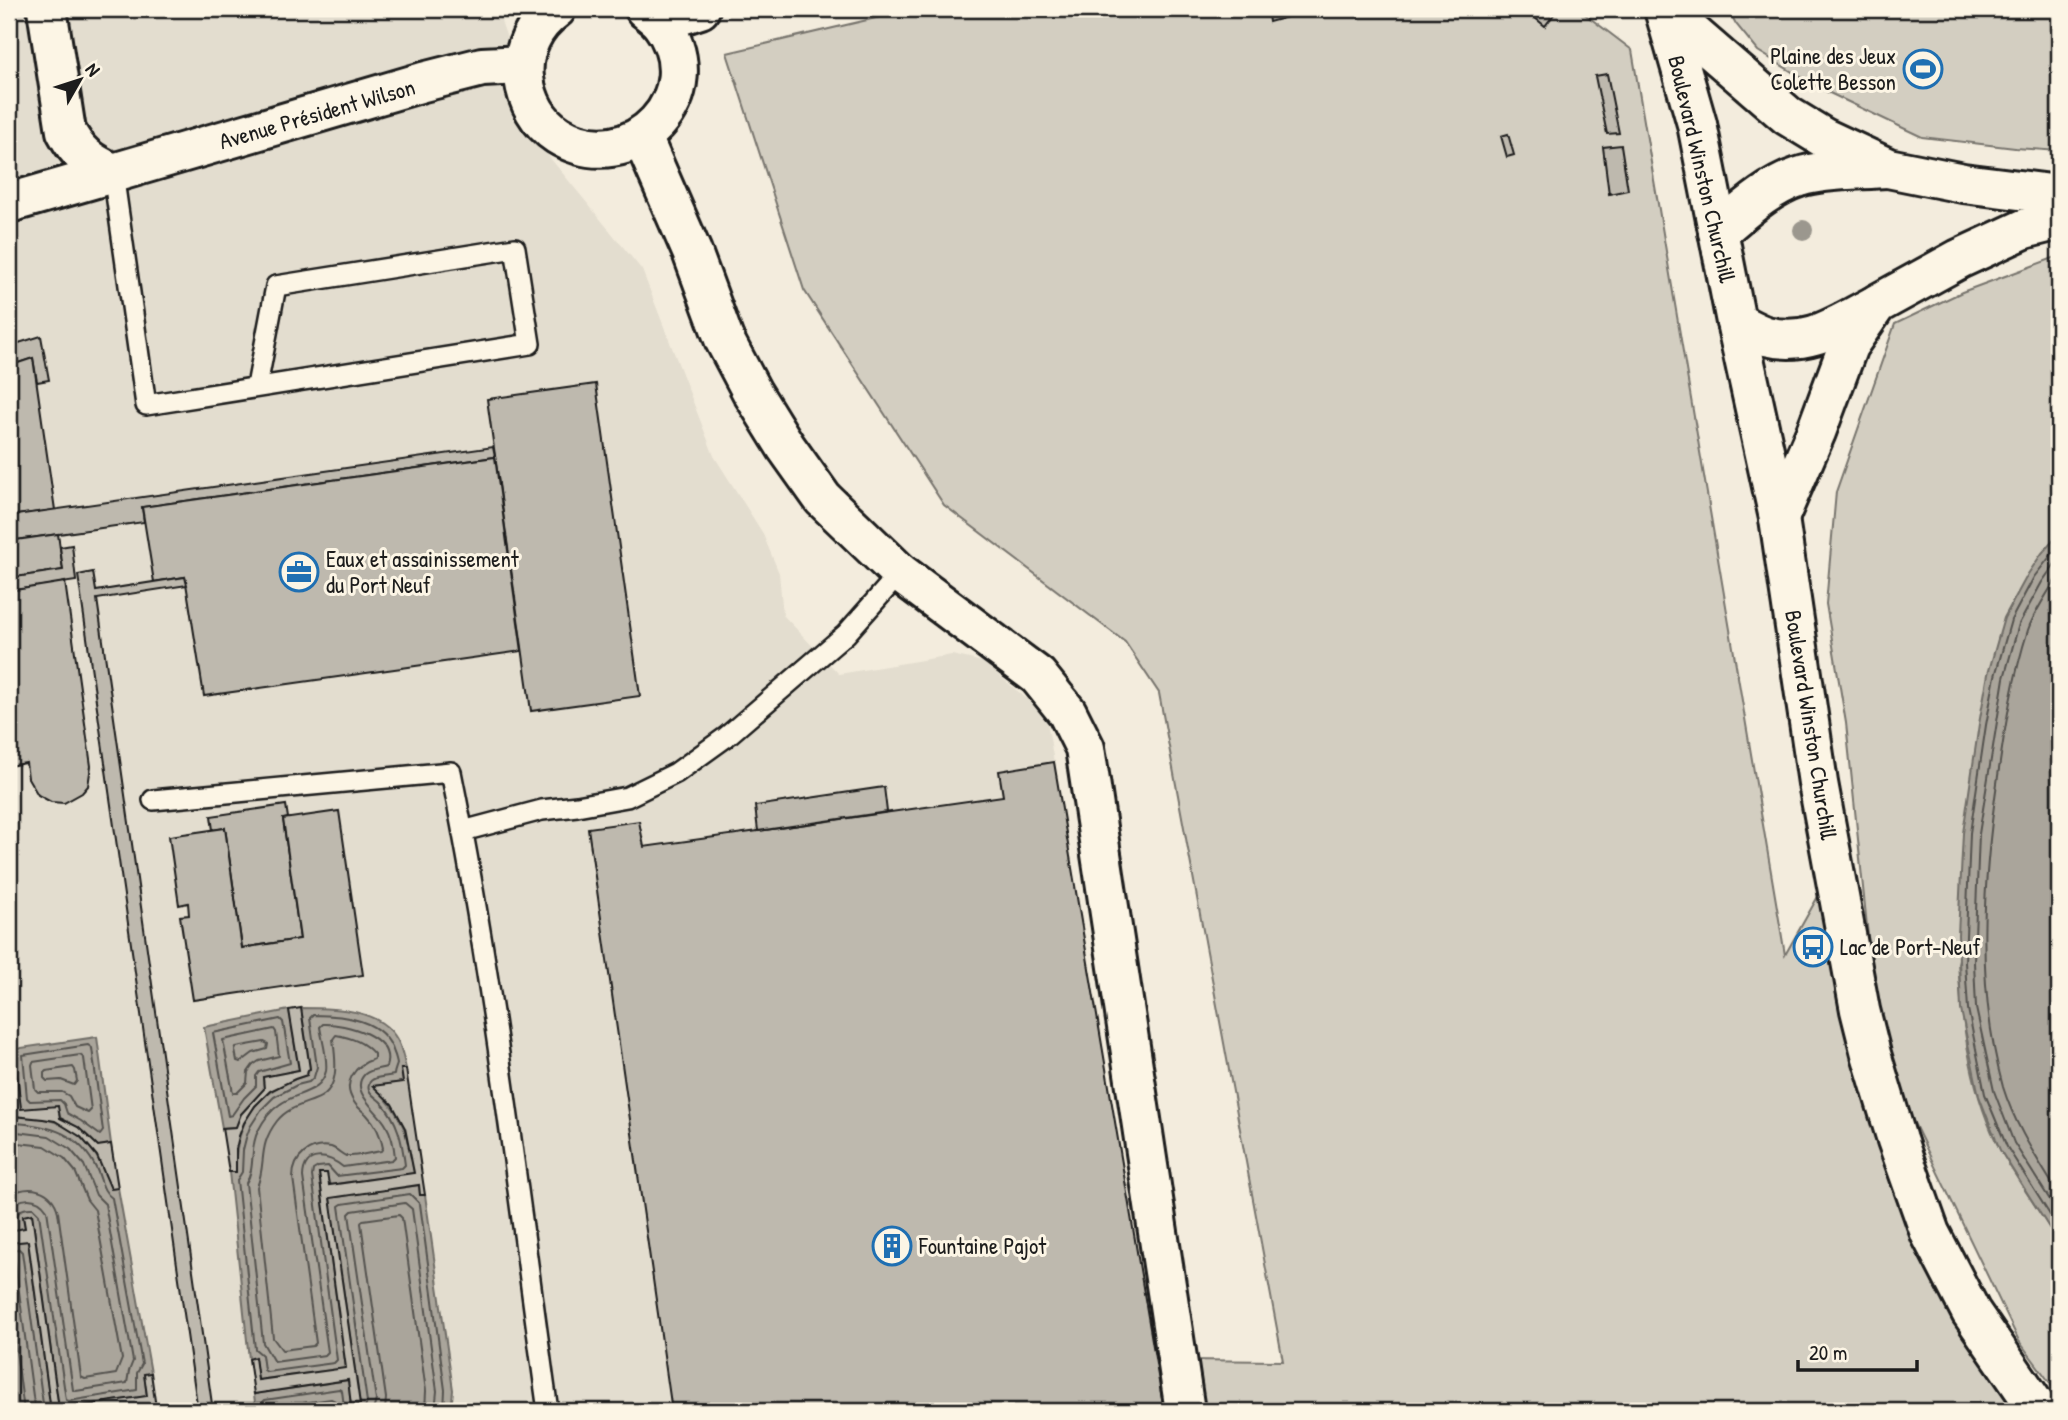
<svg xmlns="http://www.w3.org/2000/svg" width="2068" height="1420" viewBox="0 0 2068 1420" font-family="'Patrick Hand',sans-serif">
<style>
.built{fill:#e3ddcf}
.green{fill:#d3cec1;stroke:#78756e;stroke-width:2}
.water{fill:#aaa59b;stroke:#716e68;stroke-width:2}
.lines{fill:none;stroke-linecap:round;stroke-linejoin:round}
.shore{stroke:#55534f;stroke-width:2}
.building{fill:#beb9ae;stroke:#1c1c1c;stroke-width:2}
.lane-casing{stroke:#1c1c1c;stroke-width:24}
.street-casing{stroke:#1c1c1c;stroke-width:44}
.secondary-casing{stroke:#1c1c1c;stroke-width:44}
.lane{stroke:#fcf5e5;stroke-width:19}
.street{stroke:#fcf5e5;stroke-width:38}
.secondary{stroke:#fcf5e5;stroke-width:38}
.tree{fill:#9b978e}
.labels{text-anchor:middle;stroke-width:6;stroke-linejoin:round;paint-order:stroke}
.poi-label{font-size:23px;fill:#1c1c1c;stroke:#fcf5e5;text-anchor:start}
.street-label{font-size:23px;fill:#1c1c1c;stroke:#fcf5e5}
</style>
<rect width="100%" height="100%" fill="#f3ecdd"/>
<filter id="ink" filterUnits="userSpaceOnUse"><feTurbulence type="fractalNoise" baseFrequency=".0143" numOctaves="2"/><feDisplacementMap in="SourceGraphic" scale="14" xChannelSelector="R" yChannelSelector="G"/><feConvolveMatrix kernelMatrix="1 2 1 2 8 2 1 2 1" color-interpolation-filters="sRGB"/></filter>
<g filter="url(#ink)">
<!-- built -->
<polygon class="built" points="9,9 497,9 546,153 642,270 714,456 762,532 779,573 783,615 839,674 952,655 983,662 1046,715 1164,1411 9,1411"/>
<!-- green -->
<g class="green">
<polygon points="914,9 1578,9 1632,50 1785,955 1834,868 1897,1140 2039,1411 1191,1411 1183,1360 1283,1361 1159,693 1125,642 944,505 804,290 727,53"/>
<polygon points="1728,9 2059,9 2059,151 2015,148 1922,137 1817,87 1758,51 1736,24"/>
<path d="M2059,256v280l-101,427c4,62 13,133 43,188 15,27 33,52 49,78l9,11v155l-40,-54 -119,-247 -26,-100 -28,-271 -20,-119 10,-112 59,-168 67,-32z"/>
</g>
<!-- water -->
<g class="water">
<polygon points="2059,534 2059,1240 2050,1229 2000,1150 1979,1096 1961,1010 1958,935 1963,833 1979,724 1988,674 2004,618 2028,574 2042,553"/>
<path d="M301,1008c33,0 80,0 97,33 4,8 6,19 8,28l-5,1 2,12 -29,4c30,30 33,46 40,87l-85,12 -2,-12 -8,1 27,194 -88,12 -3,-22 -6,1 -20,-187h6c1,-52 21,-82 72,-97l3,-7z"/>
<polygon points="289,1010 299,1070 263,1077 264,1089 241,1114 236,1127 222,1128 204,1027"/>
<path d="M97,1037l14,107 -13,2c-25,-28 -42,-29 -77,-37l-7,-60z"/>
<path d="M9,1108v3l4,1 1,4c13,1 26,1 38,5 31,9 51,39 59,68l7,-1 33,185 -7,1 3,22 -88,13 -27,-195 -9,3 2,11 -16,3z"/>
<polygon points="419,1185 420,1195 425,1195 453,1390 451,1411 256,1411 254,1394 348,1380 351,1405 360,1404 330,1198"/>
<polygon points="28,1241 51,1411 9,1411 9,1243"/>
</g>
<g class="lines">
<!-- shore -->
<g class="shore">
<polyline points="2059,545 2034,577 2011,620 1995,676 1986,725 1970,833 1965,962 1968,1009 1985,1094 2007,1147 2059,1229"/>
<polyline points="2059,558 2042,582 2019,624 2004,678 1979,834 1974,962 1976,1008 1994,1091 2014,1143 2059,1214"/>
<path d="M2059,575c-9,13 -26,40 -31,55 -15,47 -23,96 -30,146 -15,103 -23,209 5,311 12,39 35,73 56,108"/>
<path d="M313,1015c30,0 71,4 81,38 1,2 3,9 3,11 -1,4 -3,7 -3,11 -7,2 -23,1 -25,9 -3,8 7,13 12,18 17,18 21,39 24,63l-3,3 -65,8 -9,-10 -10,1 -5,3 -1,6 25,184 -3,3 -67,9 -3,-2 -2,-15 -7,-6 -18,-169 5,-8 1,-22 3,-12 4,-11 11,-17 13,-13 23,-12 12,-3 5,-5 3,-10 -7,-49z"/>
<polygon points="280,1019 283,1022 290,1063 259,1072 256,1076 256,1086 244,1098 232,1115 228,1116 213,1033"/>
<path d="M323,1024c22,-1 73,12 63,43 -7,2 -15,2 -21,7 -17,17 13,36 21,51 6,10 8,21 9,32l-3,3 -49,7c-15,-12 -39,-17 -40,10l25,175 -3,3 -51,7 -11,-19 -17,-160c10,-15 3,-35 12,-52 5,-10 12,-20 21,-26 16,-13 42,-11 47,-34 2,-13 -4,-31 -6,-44z"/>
<polygon points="274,1029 276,1032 279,1056 259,1061 253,1065 248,1072 247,1083 237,1093 233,1093 223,1040"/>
<path d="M336,1035c16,3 28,7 38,19v5c-19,6 -33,24 -20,43 3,5 7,8 12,12 9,9 15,22 17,34l-2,3c-8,1 -28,6 -35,5 -5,-2 -9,-7 -15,-9 -21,-4 -38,10 -38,31l23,165 -3,3 -31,4 -9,-12 -16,-151c10,-25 0,-40 20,-66 9,-12 24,-16 37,-21 27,-9 22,-39 19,-61z"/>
<polygon points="264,1042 268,1044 267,1049 253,1053 241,1062 237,1061 235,1050 236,1047"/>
<polygon points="88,1045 92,1048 103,1131 100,1135 81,1121 67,1113 64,1104 60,1100 30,1101 27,1098 23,1055"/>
<polygon points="80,1055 84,1058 91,1110 88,1113 75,1107 69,1096 62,1092 38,1092 35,1089 32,1065 33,1062"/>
<polygon points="73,1067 75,1070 77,1081 74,1085 61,1080 47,1081 44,1078 44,1073 46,1071"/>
<path d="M9,1120l5,3c36,2 66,10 83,47 5,11 5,21 15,28l30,166 -5,9v17l-68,11 -3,-1 -27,-186 -6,-6c-12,-1 -16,4 -18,14l-6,2"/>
<path d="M9,1131l40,5 21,13 14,16 12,30 9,9 28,157 -4,10 -2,12 -51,8 -3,-1 -26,-180c-10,-15 -28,-14 -38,0"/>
<path d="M9,1142l36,4 19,12 11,13 12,29 8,10 27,149 -6,15 -31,5 -4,-2 -23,-165c-6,-24 -29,-28 -49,-17"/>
<polyline points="9,1250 19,1249 22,1252 44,1411"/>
<polyline points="9,1259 13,1259 15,1262 35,1411"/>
<polyline points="9,1297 24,1411"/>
<polyline points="263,1411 262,1403 265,1400 339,1389 342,1391 344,1406 349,1411"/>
<polyline points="272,1411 274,1407 331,1399 335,1401 337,1411"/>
<polyline points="359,1411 365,1408 367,1402 339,1206 342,1204 410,1194 420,1204 445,1390 444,1411"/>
<polyline points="373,1411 376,1400 349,1214 352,1211 405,1203 412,1209 437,1391 435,1411"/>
<polyline points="385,1411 386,1398 361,1223 363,1220 399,1215 402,1218 426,1391 425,1411"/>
</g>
</g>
<!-- building -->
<g class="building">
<polygon points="1289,9 1291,16 1269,22 1268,15"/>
<polygon points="1532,9 1558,9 1545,26 1529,13"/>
<polygon points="1607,74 1619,133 1607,134 1595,76"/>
<polygon points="1508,134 1514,155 1507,157 1501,136"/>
<polygon points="1621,145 1628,190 1609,194 1603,147"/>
<polygon points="41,336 49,380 37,382 33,358 9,366 9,346"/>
<polygon points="33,358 55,510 9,516 9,366"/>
<polygon points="596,384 640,696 531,711 487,399"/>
<polygon points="493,447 495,457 142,507 144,522 9,541 9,516"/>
<polygon points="495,457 522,651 204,696 185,577 154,582 142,507"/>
<polygon points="58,534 63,570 9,578 9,541"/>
<polygon points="72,545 76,581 9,591 9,578 63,570 60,547"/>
<polygon points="93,572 96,591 185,577 187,585 97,599 213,1411 198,1411 78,575"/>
<polygon points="65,582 91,766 88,786 82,793 64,803 51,802 38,795 28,778 26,763 9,766 9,591"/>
<polygon points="1054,762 1164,1411 672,1411 588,828 639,821 644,847 758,831 1003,796 999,771"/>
<polygon points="884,787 887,812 758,831 755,806"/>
<polygon points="286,805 288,818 283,819 300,939 242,948 225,828 213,830 211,816"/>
<polygon points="339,811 363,975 193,1000 180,916 189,915 188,903 179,905 169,836 225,828 242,948 300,939 283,819"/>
<polygon points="301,1008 310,1069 308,1070 307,1075 295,1079 270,1091 255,1106 244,1123 239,1136 236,1149 236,1172 229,1172 222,1128 236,1127 241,1114 264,1089 263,1077 299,1070 289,1010"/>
<polygon points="14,1049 21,1109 58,1106 60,1118 78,1127 98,1146 111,1144 118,1188 111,1189 97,1156 81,1137 55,1121 43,1119 14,1116 13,1112 9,1112 9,1050"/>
<polygon points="401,1069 406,1069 425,1195 420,1195 419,1185 330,1198 360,1404 351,1405 348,1380 254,1394 249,1359 255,1357 258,1380 346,1368 319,1173 327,1173 329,1185 414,1173 405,1128 392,1104 373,1086 403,1082"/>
<polygon points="32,1214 59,1409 147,1396 144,1374 151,1373 156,1408 134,1411 51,1411 28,1241 9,1243 9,1231 25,1228 23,1216"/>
</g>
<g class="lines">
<defs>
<g id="lane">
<polyline points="113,173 146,405 530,344 515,248 276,286 257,386"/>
<path d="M153,800l298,-28c43,211 67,426 97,639"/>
<polyline points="463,831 542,810 577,806 627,797 676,773 726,737 846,634 900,573"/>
</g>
<g id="street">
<polyline points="642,137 692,252 724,339 752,392 786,447 823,499 900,573 1038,676 1067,712 1085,748 1185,1411"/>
<polyline points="9,203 113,173"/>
</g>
<g id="secondary">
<path d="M47,9l19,122c12,23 23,31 47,42l310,-91 59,-15 41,-2"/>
<path d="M556,9c-22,16 -35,41 -32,69 3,23 14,44 34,57 74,46 156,-42 103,-112 -4,-5 -11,-10 -16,-14"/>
<polyline points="1664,9 1697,124 1736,322 1779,518 1818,783 1860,1010 1871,1054 1897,1140 1930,1233 1971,1312 2039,1411"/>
<polyline points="1664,9 1788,116 1824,138 1888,168 1963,183 2059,195"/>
<polyline points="660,22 700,9"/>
<path d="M1718,232c24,-20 50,-45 81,-55 23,-8 61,-7 87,-9"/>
<path d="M1736,322c10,5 20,11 30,14 43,11 71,-11 108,-30"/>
<polyline points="1779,518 1816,432 1848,346 1877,304 1959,259 2024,229 2059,220"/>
</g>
</defs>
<!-- lane casing -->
<use href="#lane" class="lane-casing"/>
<!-- street casing -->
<use href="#street" class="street-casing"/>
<!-- secondary casing -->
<use href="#secondary" class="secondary-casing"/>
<!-- lane -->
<use href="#lane" class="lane"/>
<!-- street -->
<use href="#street" class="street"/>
<!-- secondary -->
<use href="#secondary" class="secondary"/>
</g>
<!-- trees -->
<circle class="tree" cx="1803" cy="230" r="10"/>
</g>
<!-- icons -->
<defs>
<symbol id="stadium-ring" viewBox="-11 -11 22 22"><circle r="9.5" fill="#fcf5e5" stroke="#1f6fb2" stroke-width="1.5"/><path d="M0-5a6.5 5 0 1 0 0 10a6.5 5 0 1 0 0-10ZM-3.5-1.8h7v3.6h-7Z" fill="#1f6fb2"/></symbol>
<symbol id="office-ring" viewBox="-11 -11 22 22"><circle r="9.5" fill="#fcf5e5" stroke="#1f6fb2" stroke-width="1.5"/><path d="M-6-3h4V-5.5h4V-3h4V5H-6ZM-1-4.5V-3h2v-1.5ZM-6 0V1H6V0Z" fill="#1f6fb2"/></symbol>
<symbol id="bus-ring" viewBox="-11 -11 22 22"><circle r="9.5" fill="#fcf5e5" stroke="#1f6fb2" stroke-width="1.5"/><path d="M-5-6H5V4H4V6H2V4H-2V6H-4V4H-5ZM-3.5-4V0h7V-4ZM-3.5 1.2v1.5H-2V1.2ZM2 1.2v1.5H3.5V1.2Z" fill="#1f6fb2"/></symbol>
<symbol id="building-ring" viewBox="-11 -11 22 22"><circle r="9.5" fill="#fcf5e5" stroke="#1f6fb2" stroke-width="1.5"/><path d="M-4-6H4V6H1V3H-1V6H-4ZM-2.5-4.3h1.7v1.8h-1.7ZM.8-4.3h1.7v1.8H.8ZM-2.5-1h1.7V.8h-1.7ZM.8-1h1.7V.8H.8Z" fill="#1f6fb2"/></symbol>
</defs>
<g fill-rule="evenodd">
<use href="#stadium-ring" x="1901" y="47" width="44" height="44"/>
<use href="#office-ring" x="277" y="550" width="44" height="44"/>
<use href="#bus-ring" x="1791" y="925" width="44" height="44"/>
<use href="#building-ring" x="870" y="1224" width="44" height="44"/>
</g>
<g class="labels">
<!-- poi labels -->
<g class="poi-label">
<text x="1896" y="64" text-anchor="end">Plaine des Jeux<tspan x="1896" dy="26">Colette Besson</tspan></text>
<text x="326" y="567">Eaux et assainissement<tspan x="326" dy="26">du Port Neuf</tspan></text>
<text x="1840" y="955">Lac de Port-Neuf</text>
<text x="919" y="1254">Fountaine Pajot</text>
</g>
<!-- street labels -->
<g class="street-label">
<text transform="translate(317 114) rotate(-16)" y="8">Avenue Président Wilson</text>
<text transform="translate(1702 169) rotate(77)" y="8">Boulevard Winston Churchill</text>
<text transform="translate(1811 725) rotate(81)" y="8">Boulevard Winston Churchill</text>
</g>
</g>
<!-- margin -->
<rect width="2068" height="1420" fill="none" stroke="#fcf5e5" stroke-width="35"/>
<rect x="18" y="18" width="2033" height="1385" fill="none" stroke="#1c1c1c" stroke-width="2.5" filter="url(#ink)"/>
<!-- north arrow -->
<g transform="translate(80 80) rotate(51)" stroke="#fcf5e5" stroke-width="5" paint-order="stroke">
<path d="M0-5L12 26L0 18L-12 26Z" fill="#1c1c1c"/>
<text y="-10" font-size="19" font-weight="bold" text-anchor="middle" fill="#1c1c1c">N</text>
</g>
<!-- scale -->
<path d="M1798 1360v10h119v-10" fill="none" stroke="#1c1c1c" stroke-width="3.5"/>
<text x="1809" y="1360" font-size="21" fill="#1c1c1c" stroke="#fcf5e5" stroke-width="5" paint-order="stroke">20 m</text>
</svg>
